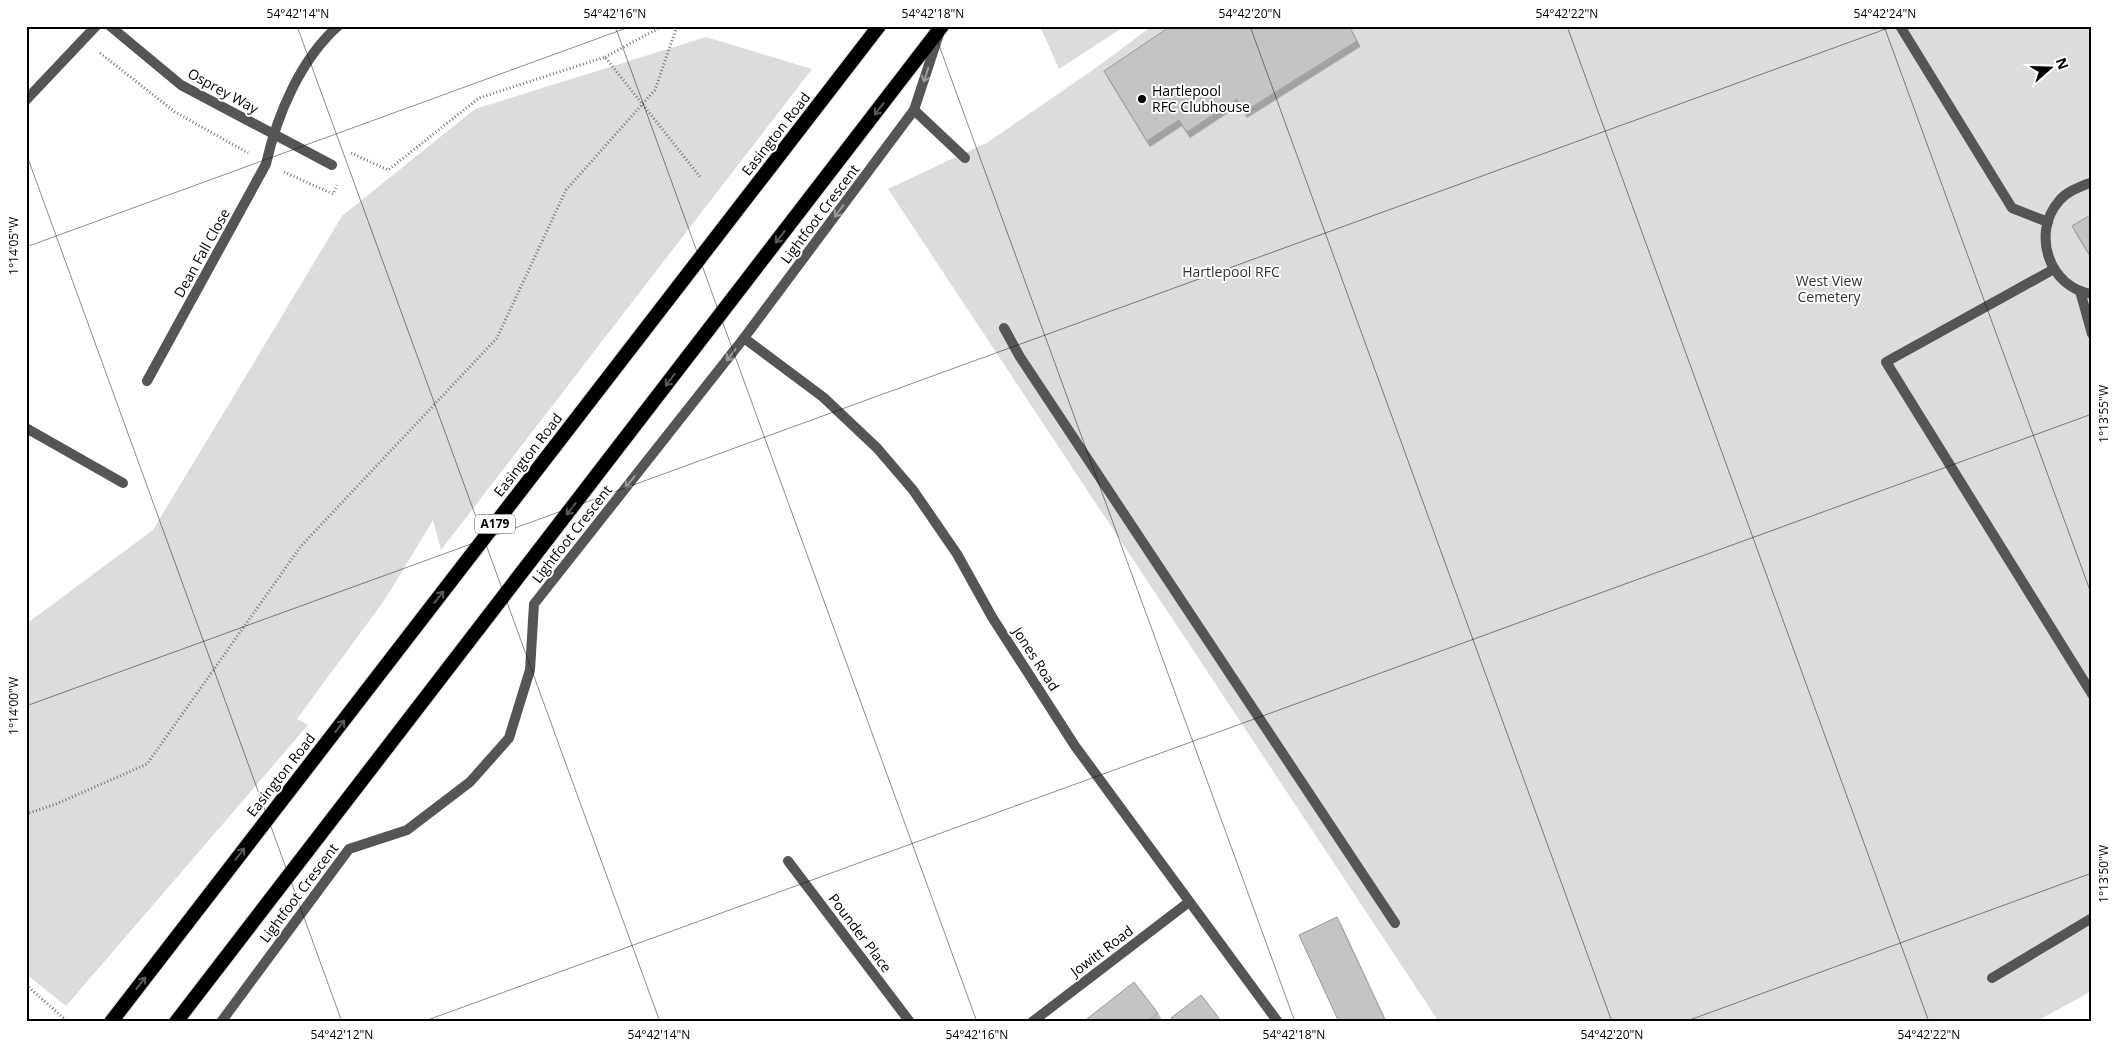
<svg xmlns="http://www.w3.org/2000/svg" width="2118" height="1048" viewBox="0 0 2118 1048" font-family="'Open Sans',sans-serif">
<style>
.green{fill:#dcdcdc}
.building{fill:#c4c4c4;stroke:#999;filter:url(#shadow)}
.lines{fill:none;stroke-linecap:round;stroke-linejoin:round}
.trunk-casing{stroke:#dbdbdb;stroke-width:16}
.path{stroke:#777;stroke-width:3;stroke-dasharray:1 2.5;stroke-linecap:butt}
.service{stroke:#555;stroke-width:10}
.minor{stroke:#555;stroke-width:10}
.trunk{stroke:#000;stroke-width:14}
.oneway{stroke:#999}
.oneway2{stroke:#595959}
.ticks{fill:none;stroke:#000;stroke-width:1;stroke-opacity:0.45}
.poi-dot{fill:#000;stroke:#fff;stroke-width:2}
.labels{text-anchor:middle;stroke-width:4;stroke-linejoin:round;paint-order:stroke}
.shield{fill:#fff;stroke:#4c4c4c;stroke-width:1}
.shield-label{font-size:12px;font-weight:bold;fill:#000}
.street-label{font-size:14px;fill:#000;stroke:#fff}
.poi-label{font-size:14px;fill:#000;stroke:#fff;text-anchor:start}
.park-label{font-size:14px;fill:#333;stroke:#fff}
.neatline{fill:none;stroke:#000;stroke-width:2}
.ticks-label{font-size:12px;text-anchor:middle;fill:#000}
</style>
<defs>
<filter id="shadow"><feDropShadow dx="3" dy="5.5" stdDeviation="0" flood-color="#0004"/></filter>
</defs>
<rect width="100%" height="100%" fill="#fff"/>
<!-- green -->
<g class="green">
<polygon points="1040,26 1125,26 1059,69"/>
<polygon points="1152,26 2092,26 2092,991 2035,1022 1439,1022 888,189 988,142 1100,65"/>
<polygon points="706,37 812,69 441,550 433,520 386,598 297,719 308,725 66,1006 26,974 26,624 153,530 342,216 475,109"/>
</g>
<!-- building -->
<g class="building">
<polygon points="1171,26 1349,26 1357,41 1244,112 1237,99 1187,132 1179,120 1147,141 1104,71"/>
<polygon points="2092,214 2092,259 2072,226"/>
<polygon points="1337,917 1386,1022 1339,1022 1299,935"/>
<polygon points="1134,982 1158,1013 1147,1022 1083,1022"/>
<polygon points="1201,995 1222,1022 1174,1022 1171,1018"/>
</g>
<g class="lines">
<defs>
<g id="trunk">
<polyline points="111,1022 879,26"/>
<polyline points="176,1022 942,26"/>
</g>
</defs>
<!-- trunk casing -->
<use href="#trunk" class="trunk-casing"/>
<!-- path -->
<g class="path">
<polyline points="100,53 175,112 248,153"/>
<polyline points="605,57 663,26"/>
<polyline points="351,153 388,170 479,98 605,57 701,178"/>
<polyline points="284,172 333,194 337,185"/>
<polyline points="26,814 56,804 147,764 301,546 497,338 566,190 655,90 677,26"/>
<polyline points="26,985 68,1022"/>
</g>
<!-- service -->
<g class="service">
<polyline points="1900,26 2012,208 2048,222"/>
<polyline points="914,110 965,158"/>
<path d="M2092,182c-12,5 -25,9 -33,19 -28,32 -10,87 33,93"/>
<polyline points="2054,269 1886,362 2092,694"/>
<polyline points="2080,291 2092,334"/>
<polyline points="1992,978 2092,918"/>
</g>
<!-- minor -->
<g class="minor">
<polyline points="110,26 181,85 332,165"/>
<polyline points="26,100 96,26"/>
<polyline points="1004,328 1020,357 1395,923"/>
<polyline points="744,338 823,397 877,448 913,490 957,554 992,617 1075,746 1278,1022"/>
<path d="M147,381l119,-217c11,-49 34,-104 72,-138"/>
<polyline points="26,428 123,483"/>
<polyline points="788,861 910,1022"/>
<polyline points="221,1022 349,849 407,830 470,782 509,738 530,670 534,604 744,338 914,110 939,34"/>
<polyline points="1032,1022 1189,902"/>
</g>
<!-- trunk -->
<use href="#trunk" class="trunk"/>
</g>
<!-- one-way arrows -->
<defs><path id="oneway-shaft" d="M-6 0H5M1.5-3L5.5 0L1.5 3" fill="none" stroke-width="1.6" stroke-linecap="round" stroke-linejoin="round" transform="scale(1.25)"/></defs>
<g class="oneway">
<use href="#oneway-shaft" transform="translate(926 75) rotate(108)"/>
<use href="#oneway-shaft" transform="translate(839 211) rotate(127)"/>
<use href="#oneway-shaft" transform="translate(731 355) rotate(128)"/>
<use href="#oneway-shaft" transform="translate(630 482) rotate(128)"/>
</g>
<g class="oneway2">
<use href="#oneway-shaft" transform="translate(879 109) rotate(128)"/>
<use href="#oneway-shaft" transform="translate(780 237) rotate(128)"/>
<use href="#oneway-shaft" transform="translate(670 380) rotate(128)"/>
<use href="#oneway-shaft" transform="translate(571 509) rotate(128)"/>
<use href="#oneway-shaft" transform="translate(439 597) rotate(-52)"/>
<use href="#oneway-shaft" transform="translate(340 726) rotate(-52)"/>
<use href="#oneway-shaft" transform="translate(240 854) rotate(-52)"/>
<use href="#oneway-shaft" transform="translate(141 983) rotate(-52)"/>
</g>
<!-- ticks -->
<path class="ticks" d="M297,26l363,996M615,26l362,996M932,26l363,996M1250,26l362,996M1567,26l362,996M1884,26l208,570M26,153l316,869M26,247l606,-221M26,706l1868,-680M422,1022l1670,-608M1684,1022l408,-149"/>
<!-- markers -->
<circle class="poi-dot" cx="1142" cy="99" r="5"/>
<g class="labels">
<!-- shield labels -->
<rect class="shield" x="475" y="514.5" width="40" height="19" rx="4"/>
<g class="shield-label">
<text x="495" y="528">A179</text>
</g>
<!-- street labels -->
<g class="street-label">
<text transform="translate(223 91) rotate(29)" y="5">Osprey Way</text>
<text transform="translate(776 134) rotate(-52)" y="5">Easington Road</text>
<text transform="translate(820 214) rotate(-53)" y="5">Lightfoot Crescent</text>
<text transform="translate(202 253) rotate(-61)" y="5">Dean Fall Close</text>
<text transform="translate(528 455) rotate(-52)" y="5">Easington Road</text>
<text transform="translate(572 534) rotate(-52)" y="5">Lightfoot Crescent</text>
<text transform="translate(1036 659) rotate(57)" y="5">Jones Road</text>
<text transform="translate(281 775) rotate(-52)" y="5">Easington Road</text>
<text transform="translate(299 893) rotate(-53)" y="5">Lightfoot Crescent</text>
<text transform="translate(860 933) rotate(53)" y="5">Pounder Place</text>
<text transform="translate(1102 951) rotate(-37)" y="5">Jowitt Road</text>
</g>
<!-- poi labels -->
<g class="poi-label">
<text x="1152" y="96">Hartlepool<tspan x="1152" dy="16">RFC Clubhouse</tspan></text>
</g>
<!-- park labels -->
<g class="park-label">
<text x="1231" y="277">Hartlepool RFC</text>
<text x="1829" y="286">West View<tspan x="1829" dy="16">Cemetery</tspan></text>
</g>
</g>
<!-- border -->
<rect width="2118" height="1048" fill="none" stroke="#ffffff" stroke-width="55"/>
<!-- north arrow -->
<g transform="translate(2050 68) rotate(70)" stroke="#ffffff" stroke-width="4" paint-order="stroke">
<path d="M0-4L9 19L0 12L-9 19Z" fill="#000000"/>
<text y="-8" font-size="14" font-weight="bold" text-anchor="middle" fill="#000000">N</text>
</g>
<rect x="28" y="28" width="2062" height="992" class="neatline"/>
<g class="ticks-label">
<text x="298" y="18">54°42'14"N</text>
<text x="615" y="18">54°42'16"N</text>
<text x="933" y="18">54°42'18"N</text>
<text x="1250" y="18">54°42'20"N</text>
<text x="1567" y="18">54°42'22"N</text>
<text x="1885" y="18">54°42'24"N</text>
<text transform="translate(14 246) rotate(-90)" y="4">1°14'05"W</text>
<text transform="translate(2104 414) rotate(-90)" y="4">1°13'55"W</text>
<text transform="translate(14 706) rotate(-90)" y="4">1°14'00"W</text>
<text transform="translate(2104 874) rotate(-90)" y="4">1°13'50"W</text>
<text x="342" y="1039">54°42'12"N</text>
<text x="659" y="1039">54°42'14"N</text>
<text x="977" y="1039">54°42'16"N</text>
<text x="1294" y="1039">54°42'18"N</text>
<text x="1612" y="1039">54°42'20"N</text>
<text x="1929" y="1039">54°42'22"N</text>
</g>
</svg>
